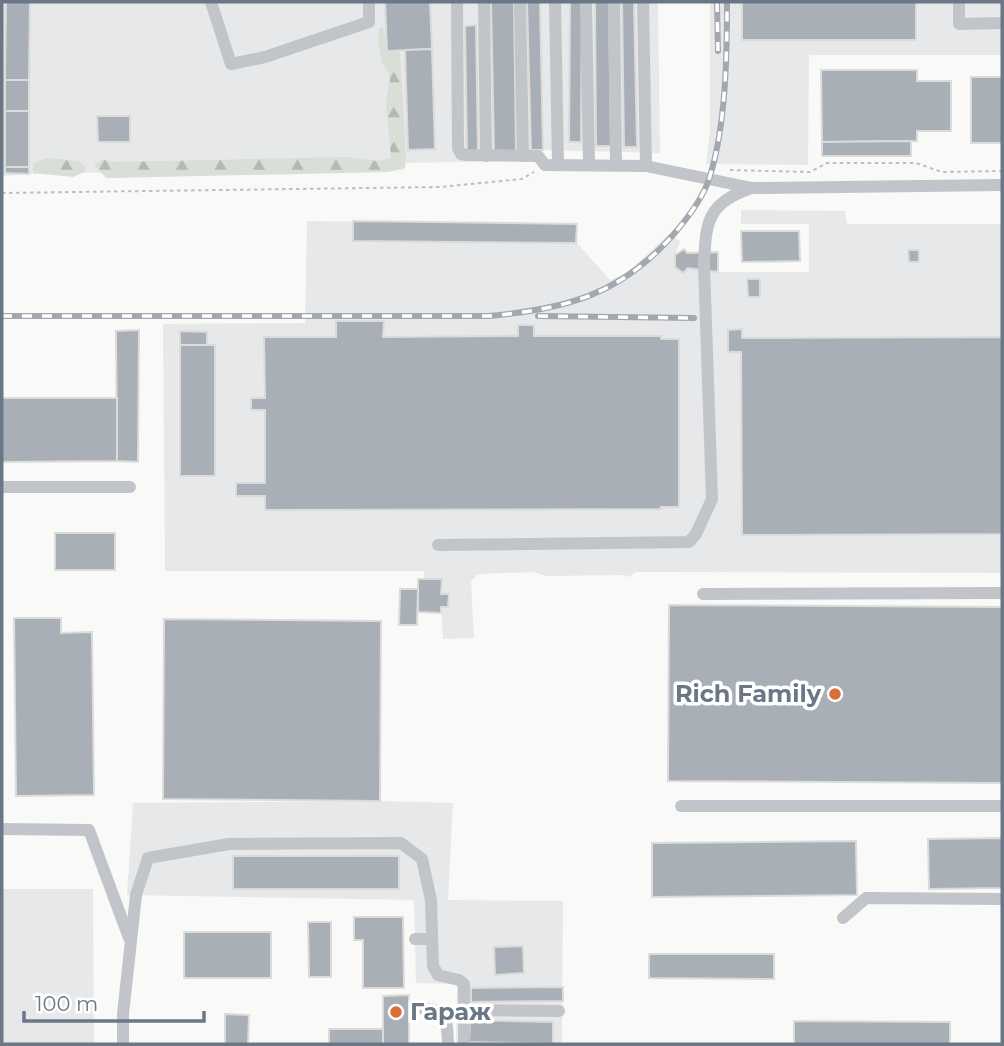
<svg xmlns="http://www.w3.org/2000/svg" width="1004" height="1046" viewBox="0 0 1004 1046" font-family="Montserrat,sans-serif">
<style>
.built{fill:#e7e8e9;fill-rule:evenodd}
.forest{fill:url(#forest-firs)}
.building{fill:#a8afb7;stroke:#dbdbda;stroke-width:2}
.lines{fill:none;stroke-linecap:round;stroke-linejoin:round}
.path{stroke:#bcbec1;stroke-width:2;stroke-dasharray:3.5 3.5;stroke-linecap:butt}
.minor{stroke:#c1c5c9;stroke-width:12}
.rail-casing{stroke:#a3a8af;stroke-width:6}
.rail{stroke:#fff;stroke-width:3.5;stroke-dasharray:10;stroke-linecap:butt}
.poi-dot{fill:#da6e37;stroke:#fff;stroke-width:2.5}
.labels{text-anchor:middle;stroke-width:7;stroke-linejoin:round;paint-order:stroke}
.poi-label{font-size:24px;font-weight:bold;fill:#6a7787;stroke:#fff;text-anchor:end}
</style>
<defs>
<pattern id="forest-firs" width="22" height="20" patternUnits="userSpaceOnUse" patternTransform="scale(1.75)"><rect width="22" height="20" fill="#d9ded7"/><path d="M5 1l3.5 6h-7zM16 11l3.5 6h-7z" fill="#b4b9b4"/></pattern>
</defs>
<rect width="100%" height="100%" fill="#f9f9f8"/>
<!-- built -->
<g class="built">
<polygon points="2,2 658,2 660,153 544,150 532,161 404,163 403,170 46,173 2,176"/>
<polygon points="710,2 1002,2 1002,55 809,55 808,165 706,164 710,130"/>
<path d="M741,210l104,1 2,13h155v349l-336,-1h-31l-5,5 -6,-2 -78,1 -12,-4 -56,2 -7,7 3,57 -31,1 -2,-32h7l1,-13h-8l2,-16 -19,1v-8h-259l-2,-247 142,-1 2,-102 270,3v19l33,37 17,-7 43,-40 10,9 -5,13v11l8,7 5,-5 30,4h91v-48h-68zM337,321h46v16l135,-1 16,-11v11h127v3l18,1v166l-18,1v2l-395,1 -1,-14 -29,-13h29v-146h71zM215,345v131h-35v-130z"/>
<polygon points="380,801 453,803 448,900 563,901 562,1044 456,1044 457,984 416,983 414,900 127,895 133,803"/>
<polygon points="2,889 93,889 94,1044 2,1044"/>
</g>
<!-- forest -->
<g class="forest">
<polygon points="383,27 387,50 400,52 406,159 405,168 388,172 110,178 106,178 94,165 103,159 112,162 348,157 378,161 391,158 386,101 390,80 389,74 382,63 378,41 380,28"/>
<polygon points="47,158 79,161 85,167 84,172 73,177 33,173 34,163"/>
</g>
<!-- building -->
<g class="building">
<polygon points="6,2 30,2 29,80 5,80"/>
<polygon points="385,2 430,2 432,49 387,51"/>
<polygon points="491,2 514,2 516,151 494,151"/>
<polygon points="527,2 540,2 543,150 531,150"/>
<polygon points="570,2 582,2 581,142 569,142"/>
<polygon points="595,2 609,2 611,146 596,146"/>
<polygon points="622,2 634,2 637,147 624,147"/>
<rect x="742" y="2" width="174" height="38"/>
<polygon points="476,25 478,151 467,151 465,26"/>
<polygon points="432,49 435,149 408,150 405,50"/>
<polygon points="821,70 917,70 917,81 951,81 951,131 917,131 917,141 822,142"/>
<rect x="971" y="77" width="31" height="66"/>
<rect x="5" y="80" width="24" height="31"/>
<rect x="5" y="111" width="24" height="56"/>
<polygon points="97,116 130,116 130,142 98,142"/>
<polygon points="911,141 911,156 822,156 822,142"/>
<polygon points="5,167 29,167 29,174 5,173"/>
<polygon points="353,221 577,224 576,243 353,241"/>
<polygon points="741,231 799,231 800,261 742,262"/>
<polygon points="684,249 687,253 718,252 718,272 688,268 683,273 675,267 675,255"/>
<polygon points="908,250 919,250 919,262 909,262"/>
<polygon points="747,279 760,279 760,297 748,297"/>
<polygon points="336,321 384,321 383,337 518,336 518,325 534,325 534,336 661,336 661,339 679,339 679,507 661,507 662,509 265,510 265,496 236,496 236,483 265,483 265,410 251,410 251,398 265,398 264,337 336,337"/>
<polygon points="742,329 742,338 1002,337 1002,534 742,535 741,352 728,352 728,330"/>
<polygon points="139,330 138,462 117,461 116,331"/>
<polygon points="180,331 207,332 207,345 180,345"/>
<rect x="180" y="345" width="35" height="131"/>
<polygon points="2,398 117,398 117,461 2,462"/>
<rect x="55" y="533" width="60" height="37"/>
<polygon points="418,579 442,579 441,594 449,594 448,607 441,607 441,613 418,612"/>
<polygon points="400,589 418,589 417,625 399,625"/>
<polygon points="669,605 1002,607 1002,783 668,781"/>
<polygon points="14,618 61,618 61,633 92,632 94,795 16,796"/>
<polygon points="164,619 381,621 380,801 163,799"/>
<polygon points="1002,838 1002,888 929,889 928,839"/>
<polygon points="856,841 857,895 652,897 652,843"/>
<rect x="233" y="856" width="166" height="33"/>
<polygon points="354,917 403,917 404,988 363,988 363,940 354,940"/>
<polygon points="308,922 331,922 331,977 309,977"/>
<rect x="184" y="932" width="87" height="46"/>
<polygon points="523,946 524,973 495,975 494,947"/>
<polygon points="649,954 774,954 774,979 649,978"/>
<polygon points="563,987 563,1001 471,1002 471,988"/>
<polygon points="409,995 409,1044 383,1044 383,996"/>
<polygon points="225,1014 249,1015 248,1044 225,1044"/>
<polygon points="470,1020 553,1022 553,1044 469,1042"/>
<polygon points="794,1021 950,1022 950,1044 794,1044"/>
<rect x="329" y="1029" width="54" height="15"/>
</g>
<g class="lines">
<!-- path -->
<g class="path">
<polyline points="730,170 810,172 827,163 916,163 942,172 1002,171"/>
<polyline points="2,193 440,187 522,179 534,172"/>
</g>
<!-- minor -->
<g class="minor">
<polyline points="211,2 231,64 265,57 369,22 369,2"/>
<polyline points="457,2 458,148 461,154 467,155 538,156 545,165 646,166 752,188 1002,185"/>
<polyline points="484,2 486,156"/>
<polyline points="520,2 523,156"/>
<polyline points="555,2 558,165"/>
<polyline points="586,2 589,165"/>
<polyline points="614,2 616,164"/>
<polyline points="643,2 646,166"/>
<polyline points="959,2 959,24 1002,23"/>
<polyline points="2,487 130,487"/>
<path d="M438,545l251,-3 7,-8 16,-35 -8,-235c2,-43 3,-60 47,-76"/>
<polyline points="703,594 1002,593"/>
<polyline points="681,806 1002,806"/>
<polyline points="2,829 89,830 129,938"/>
<polyline points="843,918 866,898 1002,899"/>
<polyline points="415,939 432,939"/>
<path d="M417,1008c30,1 30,8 31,36"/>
<polyline points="464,1010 559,1011"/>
<polyline points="123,1044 123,1014 136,895 148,858 229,844 401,843 422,859 431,900 433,966 438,975 459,980 464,984 464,1044"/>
</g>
<defs>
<g id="rail">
<polyline points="717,2 718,51"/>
<path d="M2,316h487c77,-7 131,-21 184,-81 14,-16 31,-38 37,-59 16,-52 17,-120 17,-174"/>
<polyline points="538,316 694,318"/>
</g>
</defs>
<!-- rail casing -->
<use href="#rail" class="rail-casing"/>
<!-- rail -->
<use href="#rail" class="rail"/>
</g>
<!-- markers -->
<g class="poi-dot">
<circle cx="835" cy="694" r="7"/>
<circle cx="396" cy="1012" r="7"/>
</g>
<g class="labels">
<!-- poi labels -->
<g class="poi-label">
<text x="821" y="702">Rich Family</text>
<text x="410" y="1020" text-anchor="start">Гараж</text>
</g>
</g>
<!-- border -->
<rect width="1004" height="1046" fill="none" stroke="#6a7787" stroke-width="7"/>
<!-- scale -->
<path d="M24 1011v10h180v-10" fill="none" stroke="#6a7787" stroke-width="3.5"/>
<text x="35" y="1011" font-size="21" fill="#6a7787" stroke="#ffffff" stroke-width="5" paint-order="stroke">100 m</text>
</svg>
